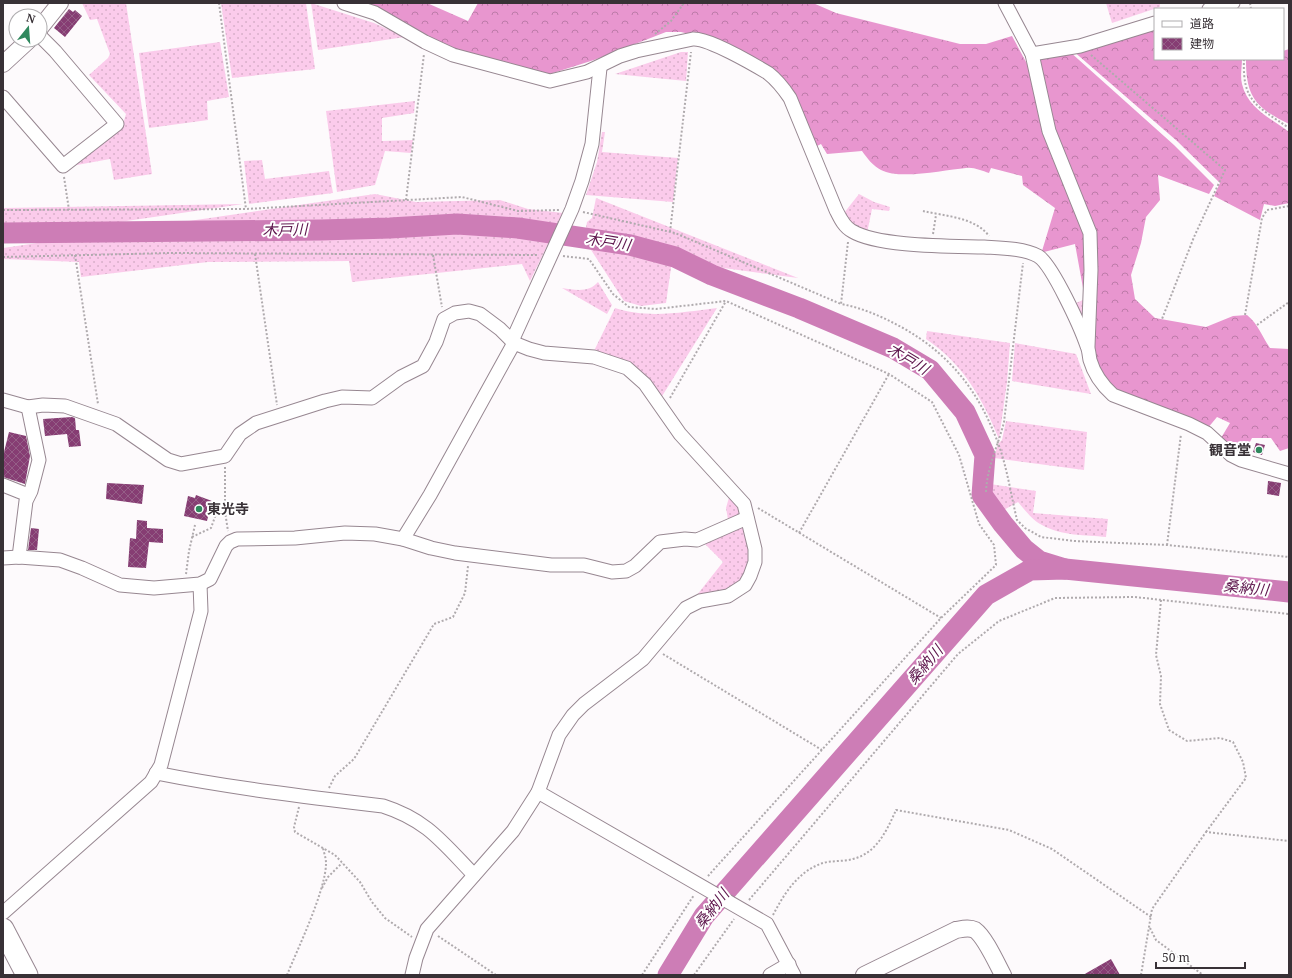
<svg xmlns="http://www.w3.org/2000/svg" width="1292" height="978" viewBox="0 0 1292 978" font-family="'Noto Serif','Noto Sans JP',serif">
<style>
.grass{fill:url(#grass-dots)}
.forest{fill:url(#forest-crowns)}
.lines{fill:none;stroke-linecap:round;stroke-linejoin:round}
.river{stroke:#cd7db6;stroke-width:21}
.building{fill:url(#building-cross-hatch)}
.minor-casing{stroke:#978791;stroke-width:15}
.tertiary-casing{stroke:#978791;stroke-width:18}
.primary-casing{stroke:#978791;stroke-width:23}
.path{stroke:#afaaad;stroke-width:2;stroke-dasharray:2 2;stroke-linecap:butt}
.minor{stroke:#fff;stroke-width:13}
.tertiary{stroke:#fff;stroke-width:16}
.primary{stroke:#fff;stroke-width:21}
.poi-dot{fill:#2f885d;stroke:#fff;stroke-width:1.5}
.labels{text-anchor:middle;stroke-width:4;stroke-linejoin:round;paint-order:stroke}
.poi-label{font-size:14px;font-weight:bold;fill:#383136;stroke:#fff;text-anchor:end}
.water-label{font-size:15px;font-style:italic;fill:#5d154c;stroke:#fff}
</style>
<defs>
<pattern id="grass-dots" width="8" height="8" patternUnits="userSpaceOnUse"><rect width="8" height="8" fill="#fbcbeb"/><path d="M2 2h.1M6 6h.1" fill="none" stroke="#d8afca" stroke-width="1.8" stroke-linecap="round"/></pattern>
<pattern id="forest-crowns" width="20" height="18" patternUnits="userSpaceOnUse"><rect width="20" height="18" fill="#e896cf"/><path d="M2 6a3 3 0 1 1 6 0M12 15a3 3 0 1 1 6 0" fill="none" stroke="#bd7ba9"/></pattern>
<pattern id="building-cross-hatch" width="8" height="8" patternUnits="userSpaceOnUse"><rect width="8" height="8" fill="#863d73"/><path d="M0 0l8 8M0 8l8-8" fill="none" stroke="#955e87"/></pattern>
</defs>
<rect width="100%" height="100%" fill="#fdfafc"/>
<!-- grass -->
<g class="grass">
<polygon points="82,3 126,3 152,174 114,180 110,159 66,167 123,124 126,114 89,75 108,58 110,54 97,19 90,20"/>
<polygon points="221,3 306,3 315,69 232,78"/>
<polygon points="311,3 374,23 405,37 318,50"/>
<polygon points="1106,3 1160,3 1160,7 1112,23"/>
<polygon points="220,42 229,97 207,101 208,120 149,128 139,53"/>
<polygon points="681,52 688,52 686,81 615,74"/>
<polygon points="415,101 414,113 382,118 382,141 413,140 411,153 385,151 375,185 337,192 326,111"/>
<polygon points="602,132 605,132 602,152 678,158 673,202 586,195 597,162"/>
<polygon points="262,160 265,179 329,171 333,193 249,204 244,161"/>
<polygon points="375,194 416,202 500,200 528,209 563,213 530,281 522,264 352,282 349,261 208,262 81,277 79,262 3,259 3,248"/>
<polygon points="859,194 874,202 890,207 889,211 872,209 867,233 853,227 844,213"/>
<polygon points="596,198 798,278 672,261 666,303 641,306 624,301 584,239 587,222 592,218"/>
<polygon points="243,204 3,239 3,208"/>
<path d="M598,282l14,23 -5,9 -45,-26c13,2 27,5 36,-6z"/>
<polygon points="1085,299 1082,321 1074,304"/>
<path d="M615,308c33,11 69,4 102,0l-58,93 -11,-18 -55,-30z"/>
<path d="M927,331l83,12 -3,39 -8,57c-17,-41 -35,-74 -73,-100z"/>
<polygon points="1015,343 1076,354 1091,394 1012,381"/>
<polygon points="1006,421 1087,432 1084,470 994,458 998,444 1002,440"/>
<path d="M990,484l46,7 -3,22 75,6 -2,18c-20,-2 -45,-1 -64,-12 -10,-5 -17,-15 -24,-23l-16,9 -13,-16z"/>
<polygon points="730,494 743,515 729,525 726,508"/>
<polygon points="744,525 751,561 738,588 693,600 723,562 703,542"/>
</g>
<!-- forest -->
<g class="forest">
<path d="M365,3h62l41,18 10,-18h335l23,10 124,31h26l26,-8 20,37 55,160 -2,66 -10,-55 -31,8 -2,-1 13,-43 -32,-23 -1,-9 -31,-8 -2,5c-7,-2 -15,-6 -23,-5 -22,2 -66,12 -85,2 -8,-4 -14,-12 -19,-19l-35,3 -6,-10 -4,2 -21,-47 -82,-59 -33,-8h-15l-72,28 -41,13h-6l-90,-20 -28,-13 -33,-23z"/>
<path d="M1155,27v32h87c0,8 -2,17 0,25 6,25 29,34 47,48v71l-14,3 -11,-2 -4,16 -46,-24 6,-13 -43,-42 -105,-91z"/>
<path d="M1289,49v75c-33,-16 -43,-27 -43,-64l37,-1v-8z"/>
<path d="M1069,51l105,94 40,40 -5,9 -51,-19 2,25 -14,17 -5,26 -10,32 4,24 20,19 51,9 27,-11 14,-1c12,10 14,20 23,33l19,1v99l-9,3 -9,-13h-19l-10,19 -21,-19 9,-15 -13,-6 -10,12 -98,-42 -16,-32 1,-112 -43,-113 -14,-74z"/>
</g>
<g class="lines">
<!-- river -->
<g class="river">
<polyline points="3,233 321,230 390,228 457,224 518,228 630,245 675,257 712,275 799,308 893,348 930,370 965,412 985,455 982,495 1003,524 1024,549 1039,561 1065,569"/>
<polyline points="668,975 704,916 986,595 1030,570 1065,569 1289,592"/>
</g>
</g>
<!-- building -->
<g class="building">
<polygon points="69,9 73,12 75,10 82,16 65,37 54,28"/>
<polygon points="72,417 75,418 76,430 79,430 81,446 69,447 67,434 45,436 43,419"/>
<polygon points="9,432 26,436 30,456 25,484 3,477 3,456"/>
<polygon points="1256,443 1265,445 1262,455 1253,452"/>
<polygon points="1268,481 1281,483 1279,496 1267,494"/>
<polygon points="107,483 144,485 142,504 106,499"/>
<polygon points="196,495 212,501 207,521 184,516 188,496 195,498"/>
<polygon points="137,520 147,521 147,528 163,529 163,543 149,542 146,568 128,567 130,538 136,539"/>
<polygon points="31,528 39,529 37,550 28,550"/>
<polygon points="1111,959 1120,975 1083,975"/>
</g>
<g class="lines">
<defs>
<g id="minor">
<path d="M344,3l31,10 50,29 28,13 97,26 37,-9 33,-16 16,-5 57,-12c15,-1 60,25 75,34 9,7 16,16 22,25l46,112c4,8 8,17 16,21 26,16 100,15 132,16 16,1 39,1 54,9 14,8 43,72 49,90 2,4 2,9 3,14 4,14 13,26 23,35l76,29 18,9 24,22 10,5 48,14"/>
<polyline points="1005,3 1032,54 1049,131 1090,233 1091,270 1088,346"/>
<polyline points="1209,9 1233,3"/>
<polyline points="1032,54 1080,46 1155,23"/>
<polyline points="3,97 63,166 117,124 55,51 40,36"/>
<polyline points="512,341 572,209 582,181 592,144 600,68"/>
<polyline points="3,400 28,407 43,405 65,406 116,424 168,460 181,464 225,456 240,434 256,423 325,401 342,397 372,398 401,377 423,366 436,342 444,319 455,313 469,311 480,314 500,329 514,343 529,349 544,353 594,357 627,368 645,384 680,434 744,504 755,549 755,562 750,576 745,585 728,596 700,601 686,608 643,659 584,704 573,715 559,735 538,792 513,831 427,929 416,958 412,975"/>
<polyline points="3,485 28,495"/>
<polyline points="403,539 430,495 514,343"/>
<polyline points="19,557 26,501 31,491 39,460 28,407"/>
<polyline points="3,558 19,557 60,560 82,568 120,585 154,588 200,584 210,579 226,546 230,542 237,539 295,538 345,533 375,534 403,539 431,548 455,553 551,565 584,565 612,572 626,571 635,566 660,542 685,539 697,540 747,518"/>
<path d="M156,773c75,15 151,24 227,33 44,14 60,37 91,69"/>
<polyline points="538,792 767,924 794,975"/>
<polyline points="3,913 151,782 161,765 201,611 200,584"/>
<polyline points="770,975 789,964"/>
</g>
<g id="tertiary">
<polyline points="40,28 60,3"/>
<polyline points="3,64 29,40"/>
<path d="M864,975l92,-45c6,-1 13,-3 19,0 10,7 22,34 28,45"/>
</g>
<polyline id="primary" points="3,929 27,975"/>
</defs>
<!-- minor casing -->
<use href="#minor" class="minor-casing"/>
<!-- tertiary casing -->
<use href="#tertiary" class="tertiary-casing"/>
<!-- primary casing -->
<use href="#primary" class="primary-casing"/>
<!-- path -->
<g class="path">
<polyline points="219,3 246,209"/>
<polyline points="1250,3 1251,9"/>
<polyline points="655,34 671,21 684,3"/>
<polyline points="1091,55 1225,170 1194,237 1162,319"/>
<path d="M1244,59c-2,43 13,47 45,69"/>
<polyline points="64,177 69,210"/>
<polyline points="406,200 424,54"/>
<polyline points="3,210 246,209 462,197 518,211 559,210"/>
<path d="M923,211c21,5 52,6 66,25"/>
<polyline points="583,212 675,233 841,304"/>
<polyline points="670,232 691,52"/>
<polyline points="933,234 936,215"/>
<path d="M848,242l-7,62c22,4 42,13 62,24 48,27 76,64 95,115 9,24 13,52 19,77l8,8 16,9 33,4 93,4 122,12"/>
<polyline points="255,254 277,405"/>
<polyline points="75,255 98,404"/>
<polyline points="433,255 442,307"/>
<polyline points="563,256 589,259 613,294 629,307 656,309 726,301 889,374 932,402 959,455 979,524 994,545 996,565 941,618 708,876"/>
<polyline points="3,257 170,253 539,255"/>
<polyline points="1245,315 1262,218 1267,210 1289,206"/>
<polyline points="1257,325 1289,302"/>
<polyline points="670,398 726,301"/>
<polyline points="225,467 225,512 228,531"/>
<path d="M986,492c1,-25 12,-46 18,-70l19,-159"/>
<polyline points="758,508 941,618"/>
<polyline points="799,533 889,374"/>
<polyline points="192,537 211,528 216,514 224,510"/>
<polyline points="1167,545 1181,434"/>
<polyline points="186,574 189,551 195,525"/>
<polyline points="1161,600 1156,655 1161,676 1160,704 1169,730 1187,741 1220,738 1233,742 1243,762 1246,778 1206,832"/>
<polyline points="663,654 822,750"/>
<polyline points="329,788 335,776 354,759 434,624 453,617 465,593 468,566"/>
<polyline points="299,807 294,827 295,832 335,855 360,882 372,902 385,918 412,937"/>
<polyline points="322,888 328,877 342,863"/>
<polyline points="749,900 958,654 999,621 1055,598 1135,597 1289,614"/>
<path d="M773,915c11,-21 24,-42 47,-51 10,-4 23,-2 33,-5 24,-6 34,-29 43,-49l113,20 43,19 99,68"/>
<polyline points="1150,928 1156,940 1203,975"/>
<polyline points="438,936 496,975"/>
<path d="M287,975c11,-27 39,-85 39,-112 0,-5 -2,-10 -3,-15"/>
<polyline points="642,975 694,895"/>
<polyline points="694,975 734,919"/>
<polyline points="1141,975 1152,909 1206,832 1289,841"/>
</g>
<!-- minor -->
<use href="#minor" class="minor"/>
<!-- tertiary -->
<use href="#tertiary" class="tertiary"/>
<!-- primary -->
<use href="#primary" class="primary"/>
</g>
<!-- markers -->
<g class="poi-dot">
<circle cx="1259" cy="450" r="4"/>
<circle cx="199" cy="509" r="4"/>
</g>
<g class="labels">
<!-- poi labels -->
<g class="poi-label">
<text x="1251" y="455">観音堂</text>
<text x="207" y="514" text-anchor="start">東光寺</text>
</g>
<!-- water labels -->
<g class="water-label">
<text transform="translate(285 230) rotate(-1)" y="5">木戸川</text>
<text transform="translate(608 242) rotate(9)" y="5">木戸川</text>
<text transform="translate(908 359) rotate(31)" y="5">木戸川</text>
<text transform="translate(1246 588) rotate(6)" y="5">桑納川</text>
<text transform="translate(925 665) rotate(-49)" y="5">桑納川</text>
<text transform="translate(712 909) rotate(-52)" y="5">桑納川</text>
</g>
</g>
<!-- border -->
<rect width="1292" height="978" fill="none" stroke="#383136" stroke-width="8"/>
<!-- legend -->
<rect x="1154" y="8" width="130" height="52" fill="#ffffff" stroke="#afadaf"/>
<rect x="1162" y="21" width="20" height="6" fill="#ffffff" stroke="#afadaf"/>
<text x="1190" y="28" font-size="12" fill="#383136">道路</text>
<rect x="1162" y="38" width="20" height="12" fill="url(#building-cross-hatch)" stroke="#afadaf"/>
<text x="1190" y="48" font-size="12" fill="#383136">建物</text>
<!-- north arrow -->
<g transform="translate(28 28) rotate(17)"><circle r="19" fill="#ffffff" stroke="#afadaf"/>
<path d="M0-3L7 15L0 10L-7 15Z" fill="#2f885d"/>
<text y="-6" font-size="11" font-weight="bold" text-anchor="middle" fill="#383136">N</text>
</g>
<!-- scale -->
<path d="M1156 962v6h89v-6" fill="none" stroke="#383136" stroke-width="2"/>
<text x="1162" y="962" font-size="12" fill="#383136" stroke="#ffffff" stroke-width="3" paint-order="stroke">50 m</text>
</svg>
